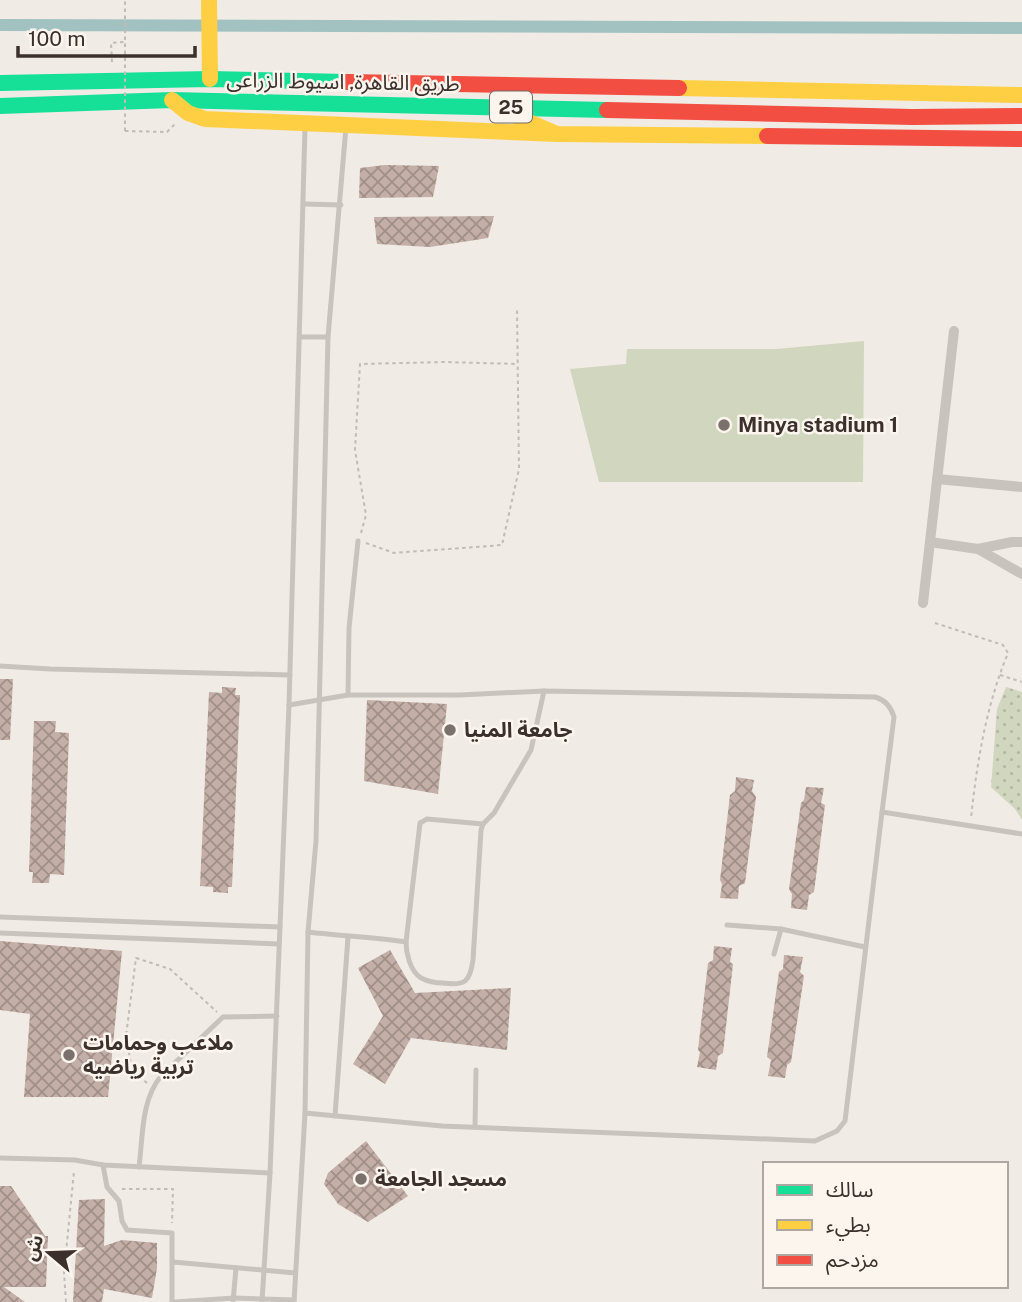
<svg xmlns="http://www.w3.org/2000/svg" width="1022" height="1302" viewBox="0 0 1022 1302" font-family="'Public Sans','Noto Sans Arabic',sans-serif">
<style>
.grass{fill:url(#grass-dots)}
.pitch{fill:#d1d6bf}
.lines{fill:none;stroke-linecap:round;stroke-linejoin:round}
.canal{stroke:#a1c2c1;stroke-width:12}
.building{fill:url(#building-cross-hatch)}
.path{stroke:#c2bbb6;stroke-width:2;stroke-dasharray:3.5 3.5;stroke-linecap:butt}
.lane{stroke:#c9c3be;stroke-width:5}
.street{stroke:#c9c3be;stroke-width:10}
.fast{stroke:#16e098;stroke-width:16}
.slow{stroke:#ffcf43;stroke-width:16}
.jam{stroke:#f24e42;stroke-width:16}
.path-bridge{stroke:#c2bbb6;stroke-width:2;stroke-dasharray:3.5 3.5;stroke-linecap:butt}
.poi-dot{fill:#7a716c;stroke:#fbf5ee;stroke-width:2.5}
.labels{text-anchor:middle;stroke-width:5;stroke-linejoin:round;paint-order:stroke}
.shield{fill:#fbf5ee;stroke:#756b66;stroke-width:2}
.shield-label{font-size:19px;font-weight:bold;fill:#3b302b}
.street-label{font-size:21px;fill:#3b302b;stroke:#fbf5ee}
.poi-label{font-size:21px;font-weight:bold;fill:#3b302b;stroke:#fbf5ee;text-anchor:start}
</style>
<defs>
<pattern id="grass-dots" width="8" height="8" patternUnits="userSpaceOnUse" patternTransform="scale(1.75)"><rect width="8" height="8" fill="#d1d6bf"/><path d="M2 2h.1M6 6h.1" fill="none" stroke="#b4b8a4" stroke-width="1.8" stroke-linecap="round"/></pattern>
<pattern id="building-cross-hatch" width="8" height="8" patternUnits="userSpaceOnUse" patternTransform="scale(1.75)"><rect width="8" height="8" fill="#c3afa7"/><path d="M0 0l8 8M0 8l8-8" fill="none" stroke="#a08f88"/></pattern>
</defs>
<rect width="100%" height="100%" fill="#f0ebe5"/>
<!-- grass -->
<polygon class="grass" points="1006,687 1022,692 1022,820 1015,809 991,787 997,709"/>
<!-- pitch -->
<polygon class="pitch" points="864,341 863,482 599,482 570,369 626,364 627,349 776,349"/>
<g class="lines">
<!-- canal -->
<polyline class="canal" points="0,25 1022,28"/>
</g>
<!-- building -->
<g class="building">
<polygon points="385,165 439,166 433,197 359,198 360,168"/>
<polygon points="494,216 488,238 430,247 377,244 374,217"/>
<polygon points="0,679 13,679 10,740 0,740"/>
<polygon points="222,687 236,688 235,695 240,695 232,887 228,887 228,893 213,892 213,887 200,886 209,692 222,693"/>
<polygon points="367,700 447,704 438,794 364,781"/>
<polygon points="34,721 56,721 55,732 69,733 64,875 50,874 49,883 32,883 33,872 29,872"/>
<polygon points="736,777 754,780 752,791 756,797 745,883 739,886 738,899 720,898 722,884 720,880 730,795 735,791"/>
<polygon points="806,787 824,788 821,803 825,805 814,892 809,895 807,910 791,908 792,894 789,889 801,803 804,800"/>
<polygon points="0,941 122,951 108,1097 24,1097 30,1014 0,1010"/>
<polygon points="714,946 732,948 730,962 733,964 723,1053 718,1056 716,1070 697,1067 700,1052 698,1050 708,963 713,960"/>
<polygon points="390,950 415,993 511,988 507,1050 411,1038 385,1084 353,1064 383,1016 358,968"/>
<polygon points="784,955 803,957 800,972 804,976 791,1062 787,1065 785,1078 768,1076 771,1060 767,1057 779,972 783,969"/>
<polygon points="366,1141 408,1196 368,1222 338,1204 324,1184 328,1173"/>
<polygon points="0,1186 11,1186 45,1236 48,1236 46,1287 4,1287 25,1302 0,1302"/>
<polygon points="105,1199 104,1246 122,1240 157,1243 157,1268 152,1298 104,1289 102,1302 73,1302 79,1200"/>
</g>
<g class="lines">
<!-- path -->
<g class="path">
<polyline points="112,62 111,43 125,42"/>
<polyline points="125,131 167,132 176,123"/>
<polyline points="361,533 366,515 355,450 360,364 445,362 518,364"/>
<polyline points="366,543 394,553 502,545 519,469 517,308"/>
<path d="M935,623l68,22 5,8c-22,53 -31,109 -37,165"/>
<polyline points="1000,675 1022,682"/>
<polyline points="147,1083 132,1070 126,1036 136,958 170,969 217,1012"/>
<polyline points="122,1189 173,1189 172,1223"/>
<polyline points="66,1302 64,1273 74,1171"/>
</g>
<!-- lane -->
<g class="lane">
<polyline points="305,204 341,205"/>
<polyline points="301,337 328,337"/>
<polyline points="0,666 50,669 290,675"/>
<polyline points="348,695 349,628 358,541"/>
<path d="M289,705l59,-10h112l84,-4 331,6c11,3 16,10 19,20l-12,95"/>
<polyline points="0,917 280,927"/>
<polyline points="727,925 781,929 865,947"/>
<path d="M308,932c33,4 65,5 98,10 0,11 4,29 15,36 6,3 16,5 22,5 22,3 27,-1 30,-23l8,-130 2,-6 11,-11 37,-63 13,-59"/>
<polyline points="0,933 279,944"/>
<polyline points="406,942 420,823 427,819 483,824"/>
<polyline points="774,954 781,929"/>
<polyline points="305,1113 442,1126 815,1141 837,1131 845,1121 882,812 1022,834"/>
<polyline points="335,1116 348,937"/>
<polyline points="475,1127 476,1070"/>
<polyline points="0,1158 75,1160 103,1165 270,1173"/>
<polyline points="103,1165 107,1187 119,1201 122,1221 127,1230 172,1233 172,1302"/>
<path d="M139,1167c4,-31 2,-67 22,-91l62,-59 54,-1"/>
<polyline points="173,1262 295,1273"/>
<polyline points="175,1302 234,1298 294,1300"/>
<polyline points="233,1302 236,1268"/>
<polyline points="262,1302 270,1173 289,705 305,127"/>
<polyline points="294,1302 305,1113 308,932 316,841 328,337 346,127"/>
</g>
<!-- street -->
<g class="street">
<polyline points="937,479 1022,487"/>
<polyline points="930,542 978,549 1012,542 1022,542"/>
<polyline points="978,549 1022,574"/>
<polyline points="923,603 954,331"/>
</g>
<!-- fast -->
<g class="fast">
<polyline points="0,83 210,79 348,82"/>
<polyline points="0,106 172,100 607,110"/>
</g>
<!-- slow -->
<g class="slow">
<polyline points="209,0 210,79"/>
<polyline points="679,88 1022,95"/>
<polyline points="172,100 188,113 205,119 557,134 767,136"/>
<polyline points="506,112 557,134"/>
</g>
<!-- jam -->
<g class="jam">
<polyline points="348,82 679,88"/>
<polyline points="607,110 912,117 1022,116"/>
<polyline points="767,136 1022,139"/>
</g>
<!-- path-bridge -->
<polyline class="path-bridge" points="125,131 125,0"/>
</g>
<!-- markers -->
<g class="poi-dot">
<circle cx="724" cy="425" r="7"/>
<circle cx="450" cy="730" r="7"/>
<circle cx="69" cy="1055" r="7"/>
<circle cx="361" cy="1179" r="7"/>
</g>
<g class="labels">
<!-- shield labels -->
<rect class="shield" x="490" y="91.5" width="42" height="31" rx="5"/>
<g class="shield-label">
<text x="511" y="114">25</text>
</g>
<!-- street labels -->
<g class="street-label">
<text transform="translate(343 82) rotate(1)" y="7">طريق القاهرة, اسيوط الزراعى</text>
</g>
<!-- poi labels -->
<g class="poi-label">
<text x="738" y="432">Minya stadium 1</text>
<text x="464" y="737">جامعة المنيا</text>
<text x="83" y="1050">ملاعب وحمامات<tspan x="83" dy="24">تربية رياضيه</tspan></text>
<text x="375" y="1186">مسجد الجامعة</text>
</g>
</g>
<!-- legend -->
<rect x="763" y="1162" width="245" height="126" fill="#fbf5ee" stroke="#aea6a0" stroke-width="2"/>
<rect x="777" y="1185" width="35" height="10" fill="#16e098" stroke="#aea6a0" stroke-width="2"/>
<text x="826" y="1197" font-size="21" fill="#3b302b">سالك</text>
<rect x="777" y="1220" width="35" height="10" fill="#ffcf43" stroke="#aea6a0" stroke-width="2"/>
<text x="826" y="1232" font-size="21" fill="#3b302b">بطيء</text>
<rect x="777" y="1255" width="35" height="10" fill="#f24e42" stroke="#aea6a0" stroke-width="2"/>
<text x="826" y="1267" font-size="21" fill="#3b302b">مزدحم</text>
<!-- north arrow -->
<g transform="translate(49 1253) rotate(289)" stroke="#fbf5ee" stroke-width="5" paint-order="stroke">
<path d="M0-5L12 26L0 18L-12 26Z" fill="#3b302b"/>
<text y="-10" font-size="19" font-weight="bold" text-anchor="middle" fill="#3b302b">ش</text>
</g>
<!-- scale -->
<path d="M18 46v10h177v-10" fill="none" stroke="#3b302b" stroke-width="3.5"/>
<text x="28" y="46" font-size="21" fill="#3b302b" stroke="#fbf5ee" stroke-width="5" paint-order="stroke">100 m</text>
</svg>
